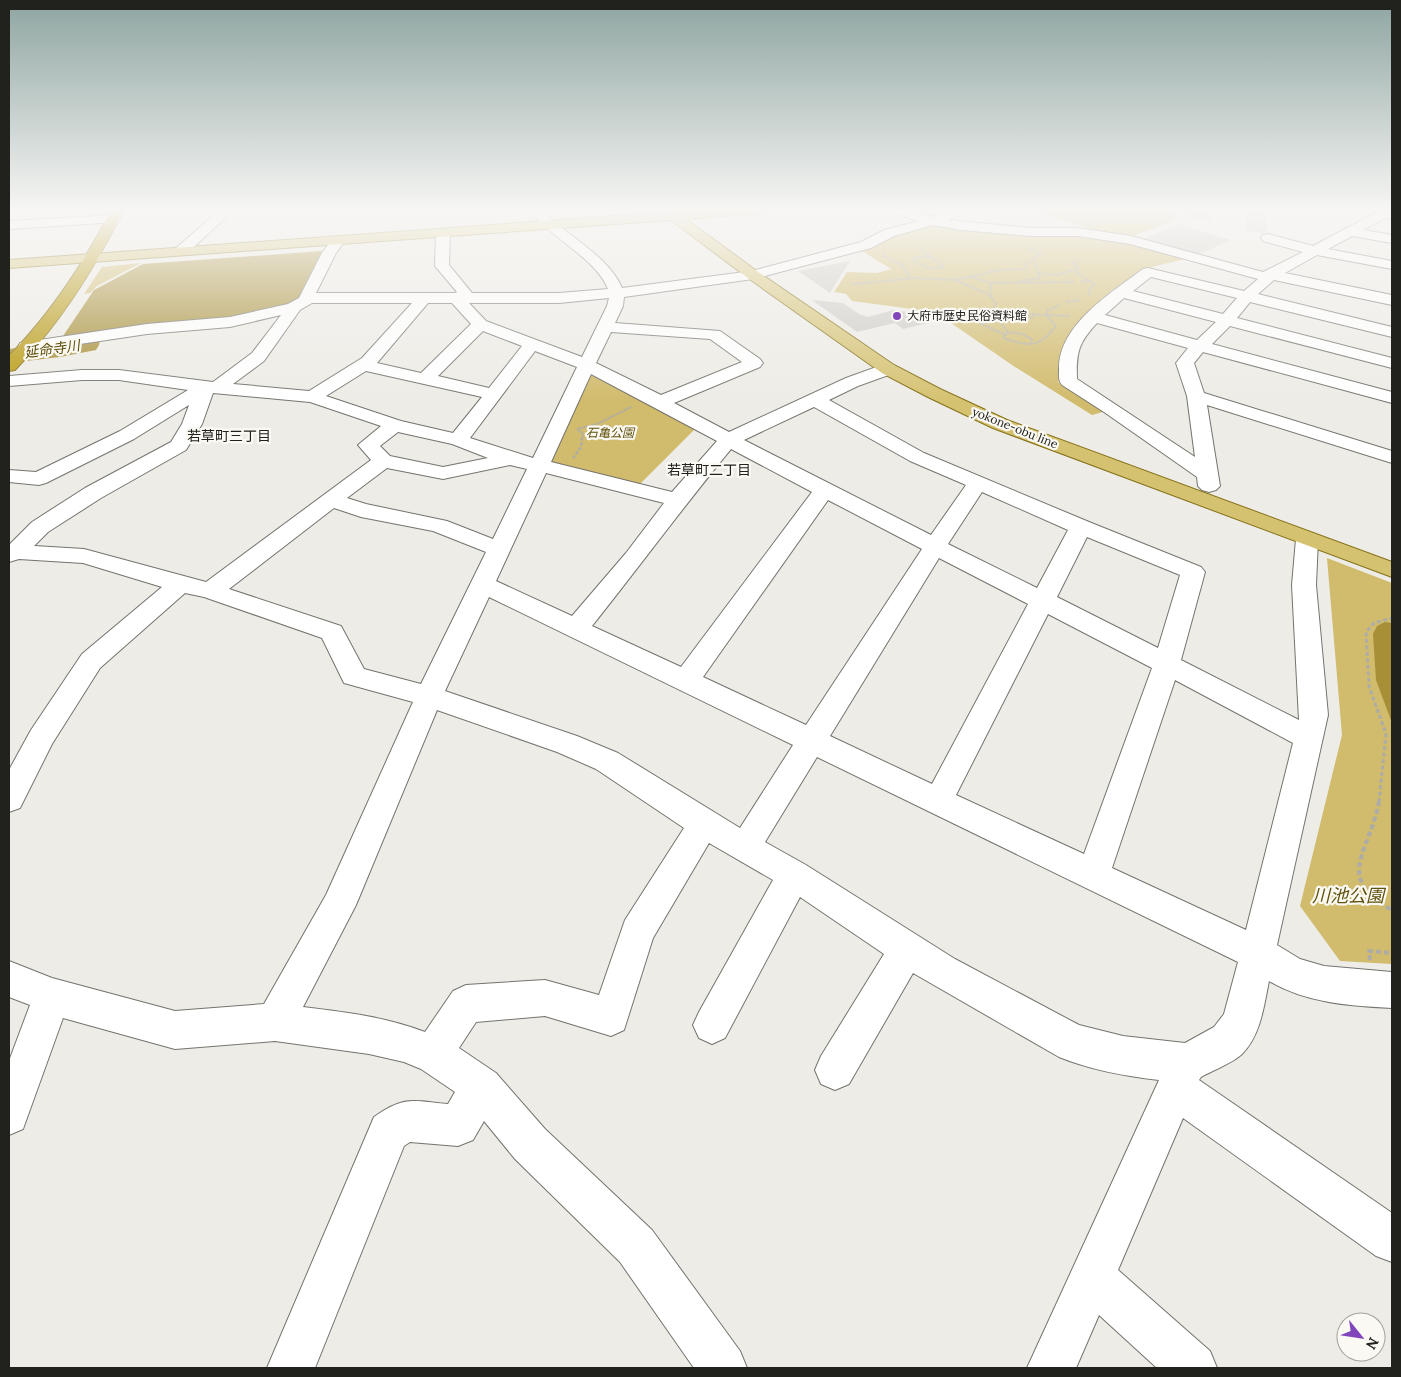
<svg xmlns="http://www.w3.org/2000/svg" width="1401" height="1377" viewBox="0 0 1401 1377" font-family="Lora,'Noto Sans JP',serif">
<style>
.green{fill:#d1bb6c}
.water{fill:#a78f37}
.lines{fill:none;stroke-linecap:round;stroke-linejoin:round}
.river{fill:#a78f37;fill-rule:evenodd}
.building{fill:#ceccc6}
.minor-casing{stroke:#74736d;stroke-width:2}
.major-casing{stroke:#847017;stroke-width:2}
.highway-casing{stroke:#847017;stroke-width:2}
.path-far3{stroke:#aeaca7;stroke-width:2;stroke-dasharray:2 1;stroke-linecap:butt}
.path-far2{stroke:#aeaca7;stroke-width:2.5;stroke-dasharray:3 2;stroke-linecap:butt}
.path-far1{stroke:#aeaca7;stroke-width:3;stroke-dasharray:4 2.5;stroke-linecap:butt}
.path{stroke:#aeaca7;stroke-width:4;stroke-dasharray:5 3;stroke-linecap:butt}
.minor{fill:#fff;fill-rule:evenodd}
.major{fill:#d5c271;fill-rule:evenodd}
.highway{fill:#b99a13;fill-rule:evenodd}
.poi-dot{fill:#8246bc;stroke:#fbf9f3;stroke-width:2}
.labels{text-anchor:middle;stroke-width:4.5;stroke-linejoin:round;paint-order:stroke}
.far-poi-label{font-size:12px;fill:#21211e;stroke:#fbf9f3;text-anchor:start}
.far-street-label{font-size:12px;fill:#21211e;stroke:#fbf9f3}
.far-park-label{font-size:12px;font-style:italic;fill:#61510d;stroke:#fbf9f3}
.far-water-label{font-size:14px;font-style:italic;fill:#5d4c06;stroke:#fbf9f3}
.far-neighbourhood-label{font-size:14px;fill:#21211e;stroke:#fbf9f3}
.near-park-label{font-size:18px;font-style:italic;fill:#61510d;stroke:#fbf9f3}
</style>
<rect width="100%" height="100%" fill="#eeece6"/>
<!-- green -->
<g class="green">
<polygon points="1029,209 1175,209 1174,220 1128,238 1118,238"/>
<polygon points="932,224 1077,233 1129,241 1189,258 1143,269 1112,290 1065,343 1065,371 1058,382 1110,410 1092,415 1015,367 935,312 852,301 846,294 834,292 847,272 877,273 891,269 857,248"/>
<polygon points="141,263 97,286 90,293 84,294 102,267"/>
<polygon points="589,376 594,376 696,428 640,484 549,464"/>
<polygon points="1327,558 1392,583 1392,964 1340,961 1300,906 1342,735"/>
</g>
<!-- water -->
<g class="water">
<polygon points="322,251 298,299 282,308 262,314 61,339 94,290 143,264"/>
<polygon points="1385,622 1392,623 1392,723 1376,680 1373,634 1377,626"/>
</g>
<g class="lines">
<!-- river -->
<polygon class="river" points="89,329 97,331 101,336 99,345 96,350 60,357 9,363 9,349 76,340 81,331"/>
</g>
<!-- building -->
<g class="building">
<polygon points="1187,209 1211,209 1211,221 1186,218"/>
<polygon points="1245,209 1265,209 1267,233 1246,231"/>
<polygon points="1177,224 1231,240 1194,256 1140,240"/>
<polygon points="850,261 830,293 798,271"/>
<polygon points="812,300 843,303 859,314 868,317 894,310 926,315 918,317 928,323 903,329 895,323 857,332"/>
</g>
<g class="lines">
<defs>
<g id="minor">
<polygon points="221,209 235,209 185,255 175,255 173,252 175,249"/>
<path d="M528,209h13c24,26 67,46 81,79l130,-17 109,-29 23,-12 35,-9 -30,-9 -2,-3h20l25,8 20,-8h18l-22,11 84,8h46l53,8 132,36 40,-20 -40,-11 -2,-3 2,-3 5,-1 45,12 66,-35 13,1v8l-7,-2 -22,12 29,5v8l-40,-7 -24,13 64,12v8l-75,-14 -32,18 107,22v10l-118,-25 -16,14 134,33v10l-142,-35 -13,16 155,40v10l-162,-42 -18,18 180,48v11l-189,-51 -9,11 10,30 188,58v12l-185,-58 13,81 -4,4 -7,2 -7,-2 -4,-4 -1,-9 -93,-65 -42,-27c-4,-5 -3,-9 -3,-15 -1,-45 52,-77 84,-101l5,-1 96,23 14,-12 -128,-35 -52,-8h-46l-71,-6 -28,-5 -39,11 -23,12 -118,31 -129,18 -1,9 -8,17 105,8 40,28 3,4 -3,4 -86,36 55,29 117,-54 36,-13 6,-1 6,1 3,4 -3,4 -36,13 -29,14 95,53 165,69 112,45 4,5 -24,88 118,60 -7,-135 4,-46 3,-5 8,-2 8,2 3,5 -2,46 12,130 -51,230 23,14 24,7 68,6v36c-42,-2 -86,-5 -123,-27 -5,24 -8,54 -27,73 -8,8 -30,17 -41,23l-2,3 193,133v49l-16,-6 -193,-138 -65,152 92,81 7,17h-60l-58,-53 -23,53h-49l132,-288c-34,-4 -68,-10 -100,-23l-146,-84 -64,111 -14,6 -14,-6 -6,-14 6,-14 63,-102 -84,-57 -75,141 -13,6 -13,-6 -6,-13 6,-13 74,-132 -64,-37 -56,95 -29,92 -13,6 -66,-20 -69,6 -17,26 37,25 49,56 107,101 88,121 7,17h-53l-74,-106 -105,-103 -31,-38 -11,19 -15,6 -48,-4 -6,4 -89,222h-48l107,-251c31,-22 39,-16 74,-13l7,-12 -34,-23 -17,-7 -35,-8 -94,-13 -100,8 -112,-31 -40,111 -14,6v-74l21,-56 -21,-8v-36l43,17 123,33 89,-7 62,-109 87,-193 -69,-19 -22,-45 -118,-41 -19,-4 -85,75 -48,76 -32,64 -11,4v-42l22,-40 51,-76 80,-67 -79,-24 -64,-4 -10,3v-17l23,-23 53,-34 86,-46 11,-18 7,-19 -55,34 -88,44 -7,2 -30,-3v-12l27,2 84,-41 68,-41 -69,-10h-37l-73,6v-10l73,-6h37l94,12 39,-29 29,-38 -51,12 -83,7 -121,18 -6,-1 -2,-4 2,-4 6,-1 121,-18 83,-7 58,-13 11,-6 23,-45 10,-14 5,-1 7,4 -8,11 -20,40h139l2,-1 -22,-26 1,-32 7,-4 7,4 -1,31 23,28h87l49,-4c-12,-31 -59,-52 -80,-80zM1151,277l86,21 -14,16 -90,-23zM609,298l-2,8 -25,51 -96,-36 -17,-18h90zM1124,298l92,24 -19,18 -92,-25zM312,303h100l-50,55 -53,33 -76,-7 31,-23 36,-51zM428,303h24l19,21 -50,49 -44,-10zM1097,323l91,25 -12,15 11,33 8,61 -118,-78c-1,-27 2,-37 20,-56zM483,331l39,15 -33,42 -51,-12zM611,332l99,7 32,23 -81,33 -65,-32zM535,351l42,16 -44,91 -63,-20zM366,371l116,26 -29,36 -52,-12 -75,-25zM591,374l126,67 -45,51 -121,-30zM213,393l97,9 71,24 -23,19 13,15 -165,122 -122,-33 -50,-3 14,-14 53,-34 85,-48 16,-26zM814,407l96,54 56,24 -35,50 -187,-95zM398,432l54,12 36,14 -45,9 -53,-11 -10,-10zM731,449l81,43 -131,175 -89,-41c47,-59 91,-119 139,-177zM510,465l17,4 -34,70 -46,-18 -81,-17 -19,-6 40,-30 56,11zM546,473l118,30 -38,50 -54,63 -76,-35zM982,492l86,38 -31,58 -89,-44zM828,500l94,49 -116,176 -103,-48zM334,508l27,9 72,14 53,21 -65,132 -57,-15 -23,-43 -112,-37zM1087,537l93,38 -22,73 -101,-51zM939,558l89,46 -96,180 -102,-48zM489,597l304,148 -53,83 -122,-75 -41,-17 -132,-45zM1048,614l104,54 -68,186 -128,-59zM1175,680l118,63 -47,187 -134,-62zM437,710l120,42 39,17 88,59 -59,92 -26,75 -54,-15 -79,5 -13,6 -28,41c-39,-15 -80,-20 -122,-25l53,-102zM817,757l421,205 -14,52 -10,13 -29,16 -62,-7 -44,-11 -124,-66 -149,-94 -41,-23z"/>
<polygon points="114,215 120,219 118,222 9,229 9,221"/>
</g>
<polygon id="major" points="712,209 769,209 763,213 686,219 758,272 894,365 940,389 1007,420 1392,562 1392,577 993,428 928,397 882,373 748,278 671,220 9,268 9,260"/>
<path id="highway" d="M112,209h12c-29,59 -63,113 -109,161l-6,1v-15c42,-43 75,-93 103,-147z"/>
</defs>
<!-- minor casing -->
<use href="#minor" class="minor-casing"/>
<!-- major casing -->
<use href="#major" class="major-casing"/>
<!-- highway casing -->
<use href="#highway" class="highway-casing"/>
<!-- path-far3 -->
<g class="path-far3">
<polyline points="1028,248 1041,253"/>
<polyline points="921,250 930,256"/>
<polyline points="884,253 883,256 902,265 910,278"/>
<path d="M930,256l14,11c-13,3 -22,1 -31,-9z"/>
<polyline points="1078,260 1072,263 1078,269 1077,273 1095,284 1089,290 1090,296"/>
<polyline points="1038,273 1056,275 1078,269"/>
<polyline points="971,277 991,283 1074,282"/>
<polyline points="1081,282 1090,281"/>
<polyline points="1018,283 1020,281 1040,278 1034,259"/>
<polyline points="852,284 917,278 956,280"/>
<polyline points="990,295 991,283"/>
<polyline points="1066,302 1080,300"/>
<polyline points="990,312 996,304 990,295 956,280 998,270 1024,269 1026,265 1041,253"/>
<polyline points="990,312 1046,315 1047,311 1060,305"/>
<polyline points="990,313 1006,321 1034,317"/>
<polyline points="1006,335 979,323 999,321 1008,332"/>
<path d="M1031,344l1,-5 -10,-5 -14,-2 -5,6c26,8 35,11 53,-12l-10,-11 24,1"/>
<polyline points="577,429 597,424 631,407"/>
<polyline points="578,430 583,433 582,439"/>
</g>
<!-- path-far2 -->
<polyline class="path-far2" points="573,458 581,447 582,438"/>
<!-- path-far1 -->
<polyline class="path-far1" points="1379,802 1386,734 1369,686 1366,632 1374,623 1392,618"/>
<!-- path -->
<g class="path">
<path d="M1379,801c-8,50 -47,76 13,109"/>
<polyline points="1370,960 1369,951 1392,953"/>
</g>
<!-- minor -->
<use href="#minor" class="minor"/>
<!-- major -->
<use href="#major" class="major"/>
<!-- highway -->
<use href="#highway" class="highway"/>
</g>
<!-- sky -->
<linearGradient id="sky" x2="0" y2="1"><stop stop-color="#8ea5a1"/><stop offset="0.52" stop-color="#f7f6f4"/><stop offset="1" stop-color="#f7f6f4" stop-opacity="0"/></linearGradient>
<rect width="1401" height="402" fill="url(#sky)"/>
<!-- markers -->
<circle class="poi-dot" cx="897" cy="316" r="5"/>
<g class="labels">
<!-- far-poi labels -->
<g class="far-poi-label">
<text x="907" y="320">大府市歴史民俗資料館</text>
</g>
<!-- far-street labels -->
<g class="far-street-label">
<text transform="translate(1015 428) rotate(22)" y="4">yokone-obu line</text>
</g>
<!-- far-park labels -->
<g class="far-park-label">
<text x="610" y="437">石亀公園</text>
</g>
<!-- far-water labels -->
<g class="far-water-label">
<text transform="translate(52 349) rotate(-8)" y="5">延命寺川</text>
</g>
<!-- far-neighbourhood labels -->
<g class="far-neighbourhood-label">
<text x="229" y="441">若草町三丁目</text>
<text x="709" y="475">若草町二丁目</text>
</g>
<!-- near-park labels -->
<g class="near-park-label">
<text x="1348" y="902">川池公園</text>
</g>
</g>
<!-- border -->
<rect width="1401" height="1377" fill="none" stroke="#21211e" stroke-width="20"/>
<!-- north arrow -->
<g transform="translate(1361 1337) rotate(120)"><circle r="24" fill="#fbf9f3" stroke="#a4a39e"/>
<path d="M0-4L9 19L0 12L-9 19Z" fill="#8246bc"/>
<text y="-8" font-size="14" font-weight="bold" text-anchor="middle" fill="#21211e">N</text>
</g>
</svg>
